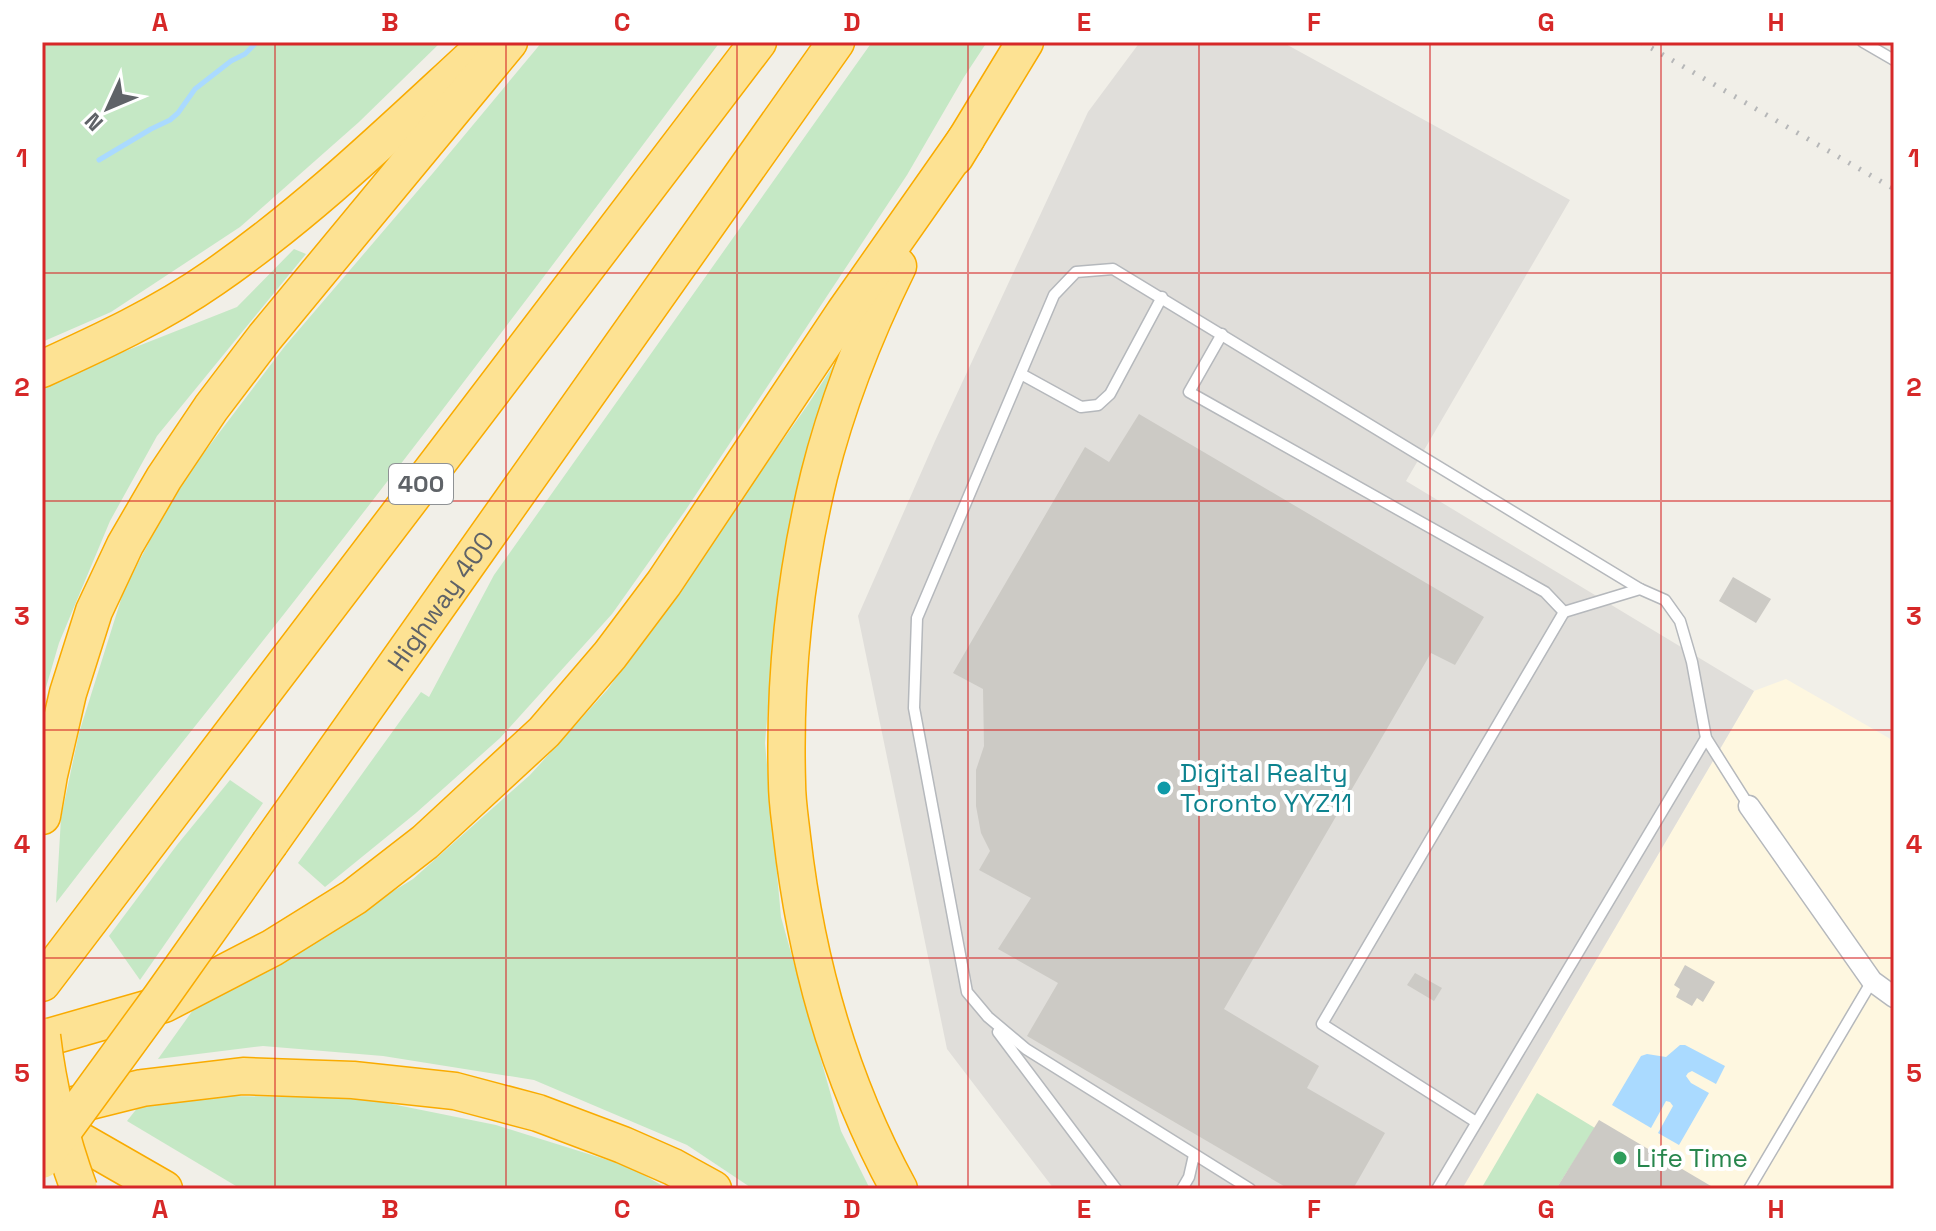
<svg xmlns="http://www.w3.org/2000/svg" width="1936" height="1231" viewBox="0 0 1936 1231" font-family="'Space Grotesk',sans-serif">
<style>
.commercial{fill:#fef7e0}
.industrial{fill:#e0deda}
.green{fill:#c5e8c5}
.water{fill:#aadaff}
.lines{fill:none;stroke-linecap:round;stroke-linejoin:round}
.stream{stroke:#aadaff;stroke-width:5}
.building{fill:#cccac5}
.service-casing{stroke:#b5b8bc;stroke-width:13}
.minor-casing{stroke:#b5b8bc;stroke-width:23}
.motorway-casing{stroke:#f9ab00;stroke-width:39}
.service{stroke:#fff;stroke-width:10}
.minor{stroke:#fff;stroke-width:20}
.motorway{stroke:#fde293;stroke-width:36}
.rail{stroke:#b6b7b8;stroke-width:5;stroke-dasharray:2 10;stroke-linecap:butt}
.motorway-bridge-casing{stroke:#f9ab00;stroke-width:39;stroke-linecap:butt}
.motorway-bridge{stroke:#fde293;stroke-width:36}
.grid{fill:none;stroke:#d62828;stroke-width:2;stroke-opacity:0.55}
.culture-dot{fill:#0f9aa8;stroke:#fff;stroke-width:3}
.leisure-dot{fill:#2e9e5b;stroke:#fff;stroke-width:3}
.labels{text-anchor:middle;stroke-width:8;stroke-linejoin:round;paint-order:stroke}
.shield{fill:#fff;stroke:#8f9295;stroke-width:2}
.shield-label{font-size:24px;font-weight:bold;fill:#5f6368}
.street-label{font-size:26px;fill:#5f6368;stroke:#fff}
.culture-label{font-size:26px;fill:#0d838f;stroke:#fff;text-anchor:start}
.leisure-label{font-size:26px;fill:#27864d;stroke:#fff;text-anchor:start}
.neatline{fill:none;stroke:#d62828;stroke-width:3}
.grid-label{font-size:26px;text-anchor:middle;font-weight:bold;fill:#d62828}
</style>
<rect width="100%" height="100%" fill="#f1efe8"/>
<!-- commercial -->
<polygon class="commercial" points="1786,679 1894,741 1894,1189 1462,1189 1754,691"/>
<!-- industrial -->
<polygon class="industrial" points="1140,42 1282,42 1570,200 1406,481 1754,691 1462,1189 1054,1189 947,1049 858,616 935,441 1088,112"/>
<!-- green -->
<g class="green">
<polygon points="42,42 441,42 359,122 240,227 111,312 42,342"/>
<path d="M542,42h178c-142,190 -285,380 -432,567 -77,98 -156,195 -232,294l5,-85 18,-85 45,-143 54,-103 107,-141 148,-173z"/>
<polygon points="872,42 987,42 964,77 907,175 685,511 612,614 500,738 416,813 325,887 298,863 421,692 429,697 494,575"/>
<polygon points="294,249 306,254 157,436 110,521 59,643 42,701 42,384 237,307"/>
<polygon points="858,327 812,449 778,589 765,743 781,917 841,1131 870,1189 753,1189 687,1145 534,1080 383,1056 263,1046 158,1059 198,1003 276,963 413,879 530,775 608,689 809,403"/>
<polygon points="230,780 263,803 140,980 109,936 177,845"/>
<polygon points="1537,1093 1595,1128 1556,1189 1481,1189"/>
<polygon points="230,1096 362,1098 496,1125 630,1167 668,1189 241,1189 127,1121 142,1102"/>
</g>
<!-- water -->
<polygon class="water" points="1680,1045 1685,1045 1725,1066 1716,1084 1692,1071 1688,1073 1686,1076 1691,1083 1709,1093 1679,1145 1658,1133 1673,1106 1670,1102 1666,1101 1651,1128 1612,1105 1641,1056 1647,1054 1666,1057"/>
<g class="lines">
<!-- stream -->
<polyline class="stream" points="99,160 151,129 170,120 178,113 195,89 231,61 245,54 257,42"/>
</g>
<!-- building -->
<g class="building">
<polygon points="1139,414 1484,617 1455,665 1431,653 1224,1009 1319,1066 1307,1088 1385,1133 1353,1189 1289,1189 1027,1036 1058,983 998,949 1031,898 979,870 990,851 981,833 976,806 976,770 984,746 983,689 953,673 1085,447 1109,462"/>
<polygon points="1733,577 1771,599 1756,623 1719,601"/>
<polygon points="1685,965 1715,982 1703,1002 1697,998 1692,1006 1676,997 1680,989 1674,985"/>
<polygon points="1415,973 1442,988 1434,1001 1407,985"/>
<polygon points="1599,1120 1716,1189 1556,1189"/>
</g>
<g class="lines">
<defs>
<g id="service">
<polyline points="1863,42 1894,60"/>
<polyline points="1222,334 1189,392 1545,592 1564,612 1640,589"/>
<polyline points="1021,374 1081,407 1098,405 1110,394 1162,297"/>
<polyline points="998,1032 1116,1189"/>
<polyline points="1476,1122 1322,1024 1564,612"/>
<polyline points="1182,1189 1189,1177 1194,1155"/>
<polyline points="1250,1189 1026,1049 988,1017 967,992 914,708 917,618 1054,295 1076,272 1113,269 1640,589 1665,600 1680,621 1692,662 1706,738 1749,806"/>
<polyline points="1437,1189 1706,738"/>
<polyline points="1749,1189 1872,981"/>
</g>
<polyline id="minor" points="1749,806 1872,981 1894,997"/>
<g id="motorway">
<polyline points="955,157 1025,42"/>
<path d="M898,266c-33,67 -61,138 -79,210 -24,99 -35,205 -32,307 0,18 3,36 5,54 14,123 48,244 107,352"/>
<path d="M42,369c59,-27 118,-54 171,-91 97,-67 182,-150 268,-229"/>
<polyline points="42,816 49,775 68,693 94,611 125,545 164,478 211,408 265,337 509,42"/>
<path id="s1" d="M270,843l566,-801"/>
<polyline points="42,983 758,42"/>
<polyline points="42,1039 164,1004 272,948 354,897 425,842 544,732 610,655 664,583 844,313 966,139"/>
<polyline points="66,1107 142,1088 243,1076 353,1080 455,1091 538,1113 623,1145 673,1167 713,1189"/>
<polyline points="42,1119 164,1189"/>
</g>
</defs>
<!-- service casing -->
<use href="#service" class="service-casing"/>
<!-- minor casing -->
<use href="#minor" class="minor-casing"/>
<!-- motorway casing -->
<use href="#motorway" class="motorway-casing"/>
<!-- service -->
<use href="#service" class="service"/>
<!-- minor -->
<use href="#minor" class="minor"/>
<!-- motorway -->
<use href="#motorway" class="motorway"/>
<!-- rail -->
<polyline class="rail" points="1641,42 1894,189"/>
<defs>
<g id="motorway-bridge">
<path d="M42,1036c6,51 19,104 37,153"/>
<polyline points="42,1160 161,997 270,843"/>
</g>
</defs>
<!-- motorway-bridge casing -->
<use href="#motorway-bridge" class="motorway-bridge-casing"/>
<!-- motorway-bridge -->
<use href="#motorway-bridge" class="motorway-bridge"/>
</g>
<!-- grid -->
<path class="grid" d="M275,42v1147M506,42v1147M737,42v1147M968,42v1147M1199,42v1147M1430,42v1147M1661,42v1147M42,273h1852M42,501h1852M42,730h1852M42,958h1852"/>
<!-- markers -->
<circle class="culture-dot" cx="1164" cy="788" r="8"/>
<circle class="leisure-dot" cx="1620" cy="1158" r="8"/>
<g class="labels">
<!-- shield labels -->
<rect class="shield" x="389" y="464" width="64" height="40" rx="6"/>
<g class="shield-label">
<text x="421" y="492">400</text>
</g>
<!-- street labels -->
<g class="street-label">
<text dy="9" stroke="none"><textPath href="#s1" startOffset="296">Highway 400</textPath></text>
</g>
<!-- culture labels -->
<g class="culture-label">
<text x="1180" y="782">Digital Realty<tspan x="1180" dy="30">Toronto YYZ11</tspan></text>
</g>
<!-- leisure labels -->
<g class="leisure-label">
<text x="1636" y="1167">Life Time</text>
</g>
</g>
<!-- border -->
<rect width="1936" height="1231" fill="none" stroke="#ffffff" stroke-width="88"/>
<!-- north arrow -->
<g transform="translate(108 108) rotate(226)" stroke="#ffffff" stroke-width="6" paint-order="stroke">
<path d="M0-6L14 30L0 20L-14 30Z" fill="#5f6368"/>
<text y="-12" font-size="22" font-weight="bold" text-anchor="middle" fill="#5f6368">N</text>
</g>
<rect x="44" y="44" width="1848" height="1143" class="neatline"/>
<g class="grid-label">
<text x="160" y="31">A</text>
<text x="390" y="31">B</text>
<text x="622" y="31">C</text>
<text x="852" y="31">D</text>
<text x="1084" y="31">E</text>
<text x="1314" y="31">F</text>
<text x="1546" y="31">G</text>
<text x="1776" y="31">H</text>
<text x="22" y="167">1</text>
<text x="1914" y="167">1</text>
<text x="22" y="396">2</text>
<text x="1914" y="396">2</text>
<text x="22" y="625">3</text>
<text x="1914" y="625">3</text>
<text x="22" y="853">4</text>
<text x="1914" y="853">4</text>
<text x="22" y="1082">5</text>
<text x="1914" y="1082">5</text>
<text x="160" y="1218">A</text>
<text x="390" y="1218">B</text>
<text x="622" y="1218">C</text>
<text x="852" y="1218">D</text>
<text x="1084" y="1218">E</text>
<text x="1314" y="1218">F</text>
<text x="1546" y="1218">G</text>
<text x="1776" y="1218">H</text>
</g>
</svg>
